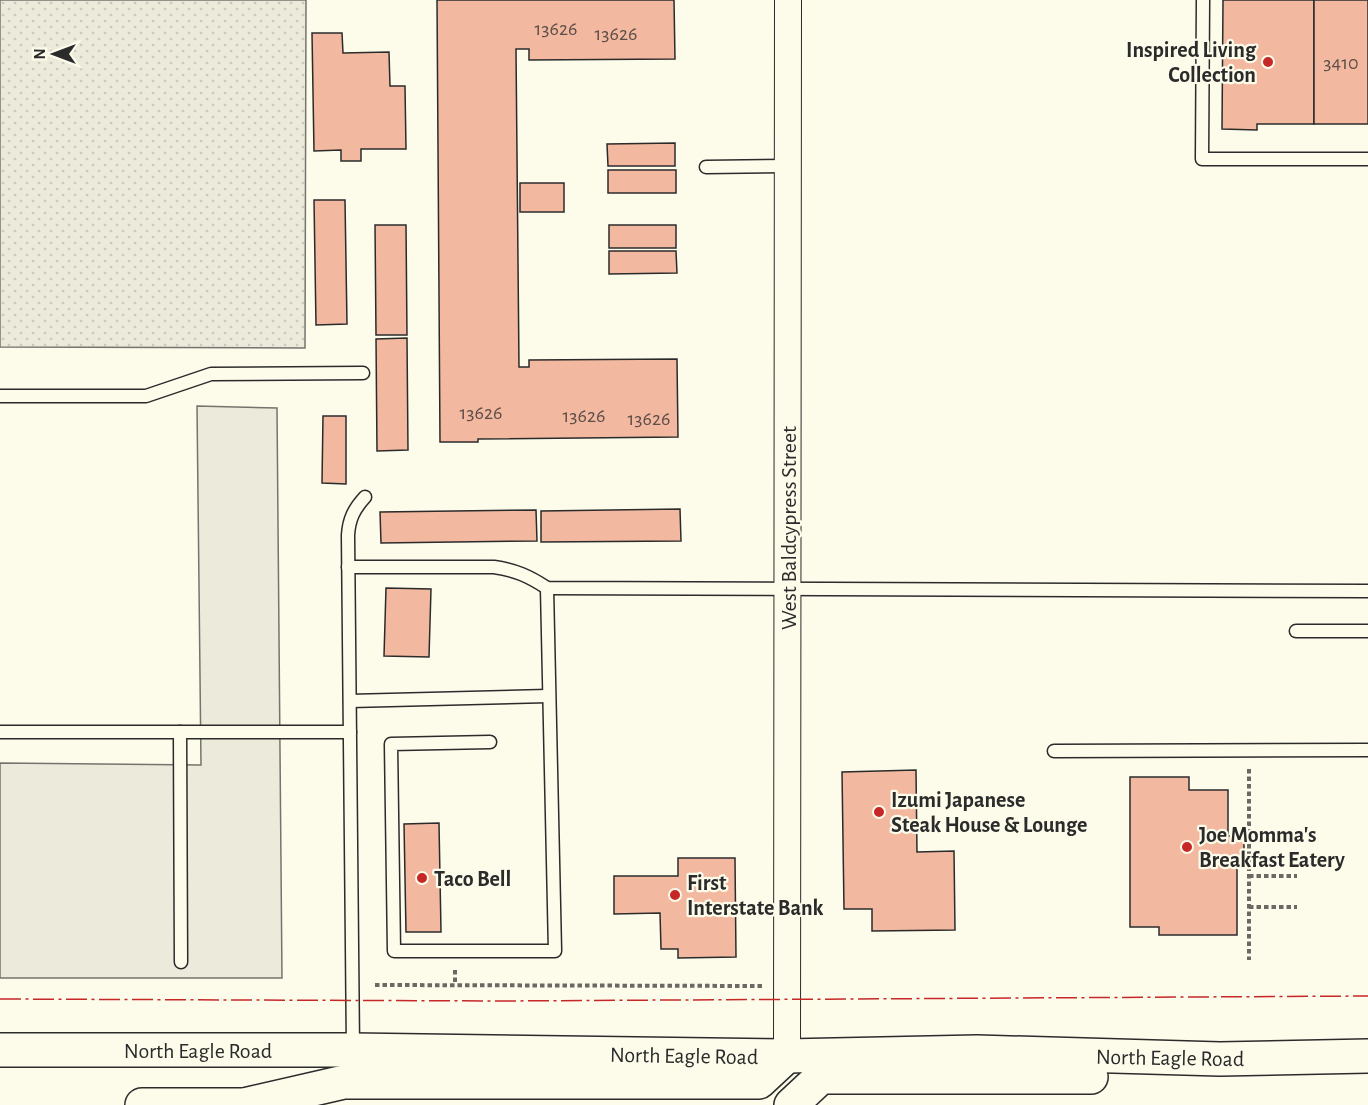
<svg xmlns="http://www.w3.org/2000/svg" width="1368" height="1105" viewBox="0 0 1368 1105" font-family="'Alegreya Sans',sans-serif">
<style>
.park{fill:url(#park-dots);stroke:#74746e;stroke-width:1.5}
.parking{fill:#eceadb;stroke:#74746e;stroke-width:1.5}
.building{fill:#f2b8a0;stroke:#2b2b2b;stroke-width:1.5}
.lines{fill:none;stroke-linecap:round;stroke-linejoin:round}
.lane-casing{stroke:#2b2b2b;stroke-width:15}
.street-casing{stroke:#2b2b2b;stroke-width:28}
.highway-casing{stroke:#2b2b2b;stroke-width:36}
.path{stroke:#6a6964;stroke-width:4;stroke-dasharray:4.5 3;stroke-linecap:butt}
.lane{stroke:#fdfbea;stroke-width:12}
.street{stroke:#fdfbea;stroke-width:26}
.highway{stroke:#fdfbea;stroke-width:33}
.power{stroke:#c62828;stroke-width:1.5;stroke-dasharray:21 4.5 3 4.5;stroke-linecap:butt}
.poi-dot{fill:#c62828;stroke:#fdfbea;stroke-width:2}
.labels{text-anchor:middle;stroke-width:4.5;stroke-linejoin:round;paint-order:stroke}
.number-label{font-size:20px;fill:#5d4e48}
.poi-label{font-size:22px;font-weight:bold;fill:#2b2b2b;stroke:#fdfbea;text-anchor:start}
.street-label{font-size:22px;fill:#2b2b2b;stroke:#fdfbea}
</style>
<defs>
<pattern id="park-dots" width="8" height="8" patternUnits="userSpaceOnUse" patternTransform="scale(1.5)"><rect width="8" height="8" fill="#ecebdb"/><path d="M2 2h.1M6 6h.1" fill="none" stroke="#cbcabc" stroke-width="1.8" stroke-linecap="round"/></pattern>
</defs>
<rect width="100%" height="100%" fill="#fdfbea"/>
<!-- park -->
<polygon class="park" points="0,0 306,0 305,348 0,347"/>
<!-- parking -->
<polygon class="parking" points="197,406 277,408 282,978 0,978 0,763 201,765"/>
<!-- building -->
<g class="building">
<polygon points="437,0 674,0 675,59 529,60 529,49 516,49 519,367 529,367 529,360 677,359 678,437 478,439 478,442 440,442"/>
<polygon points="1223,0 1314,0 1314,124 1257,124 1257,130 1222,129"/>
<rect x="1314" y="0" width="54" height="124"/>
<polygon points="312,33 342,33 343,53 389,52 390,86 405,86 406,149 361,149 361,161 341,161 341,150 314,151"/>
<polygon points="675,143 675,166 608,166 607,144"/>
<rect x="608" y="170" width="68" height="23"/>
<rect x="520" y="183" width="44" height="29"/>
<polygon points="314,200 345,200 347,324 316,325"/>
<polygon points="375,225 406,225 407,335 376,335"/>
<rect x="609" y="225" width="67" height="23"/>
<polygon points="609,251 676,251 677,273 609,274"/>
<polygon points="407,338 408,450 377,451 376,339"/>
<polygon points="323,416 346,416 346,484 322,483"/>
<polygon points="680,509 681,541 541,542 541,511"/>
<polygon points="536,510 537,541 381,543 380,512"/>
<polygon points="386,588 431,589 429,657 384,656"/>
<polygon points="916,770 917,852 954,851 955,930 872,931 872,909 844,909 842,772"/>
<polygon points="1130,777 1189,777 1189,790 1228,790 1228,836 1244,836 1244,859 1237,859 1237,935 1159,935 1159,927 1130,927"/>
<polygon points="439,823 441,932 406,932 404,824"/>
<polygon points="678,858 735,858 736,957 678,958 678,949 661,949 660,913 614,914 614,876 678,876"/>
</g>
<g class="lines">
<defs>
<g id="lane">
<polyline points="1203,0 1202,159 1368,159"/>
<polyline points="706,167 788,166"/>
<polyline points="0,396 146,396 211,374 363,373"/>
<path d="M348,567h146c21,3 35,9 53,21l821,3"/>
<polyline points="1296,631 1368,631"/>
<polyline points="350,701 548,696"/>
<polyline points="0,732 350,732"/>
<polyline points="180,732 181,962"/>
<polyline points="490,742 391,744 394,951 555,951 547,588"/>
<polyline points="1054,751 1368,750"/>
<path d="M353,1049l-5,-514c1,-16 6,-26 17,-38"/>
</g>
<polyline id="street" points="787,1056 788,0"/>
<g id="highway">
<polyline points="0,1050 353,1050 787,1056 977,1052 1220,1059 1368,1056"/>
<polyline points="248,1104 344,1082 759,1082 787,1056"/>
<polyline points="142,1105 270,1105"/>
<polyline points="791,1105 821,1077 1091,1077"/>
</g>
</defs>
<!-- lane casing -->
<use href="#lane" class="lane-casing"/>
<!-- street casing -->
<use href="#street" class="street-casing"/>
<!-- highway casing -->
<use href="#highway" class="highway-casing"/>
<!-- path -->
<g class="path">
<polyline points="1249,769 1249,960"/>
<polyline points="1249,876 1297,876"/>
<polyline points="1249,907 1297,907"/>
<polyline points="455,970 455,985"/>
<polyline points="375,985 762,986"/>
</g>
<!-- lane -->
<use href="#lane" class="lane"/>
<!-- street -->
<use href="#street" class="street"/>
<!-- highway -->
<use href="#highway" class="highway"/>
<!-- power -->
<polyline class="power" points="0,999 500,1001 1368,996"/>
</g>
<!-- markers -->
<g class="poi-dot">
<circle cx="1268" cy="62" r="6"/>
<circle cx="879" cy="812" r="6"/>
<circle cx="1187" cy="847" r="6"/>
<circle cx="422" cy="878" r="6"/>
<circle cx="675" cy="895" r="6"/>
</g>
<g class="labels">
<!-- number labels -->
<g class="number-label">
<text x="556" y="35">13626</text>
<text x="616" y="40">13626</text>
<text x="1341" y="69">3410</text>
<text x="481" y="419">13626</text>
<text x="584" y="422">13626</text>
<text x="649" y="425">13626</text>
</g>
<!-- poi labels -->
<g class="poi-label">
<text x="1256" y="57" text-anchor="end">Inspired Living<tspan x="1256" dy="25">Collection</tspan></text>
<text x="891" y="807">Izumi Japanese<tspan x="891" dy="25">Steak House &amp; Lounge</tspan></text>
<text x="1199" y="842">Joe Momma's<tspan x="1199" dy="25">Breakfast Eatery</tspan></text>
<text x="434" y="886">Taco Bell</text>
<text x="687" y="890">First<tspan x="687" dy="25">Interstate Bank</tspan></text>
</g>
<!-- street labels -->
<g class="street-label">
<text transform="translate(788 528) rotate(-90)" y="8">West Baldcypress Street</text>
<text x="198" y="1058">North Eagle Road</text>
<text transform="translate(684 1055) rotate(1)" y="8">North Eagle Road</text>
<text transform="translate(1170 1057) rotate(1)" y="8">North Eagle Road</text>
</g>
</g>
<!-- north arrow -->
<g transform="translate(54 54) rotate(270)" stroke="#fdfbea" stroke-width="4.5" paint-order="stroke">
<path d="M0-4.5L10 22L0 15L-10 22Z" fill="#2b2b2b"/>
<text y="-9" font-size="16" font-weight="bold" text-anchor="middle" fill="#2b2b2b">N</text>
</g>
</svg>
